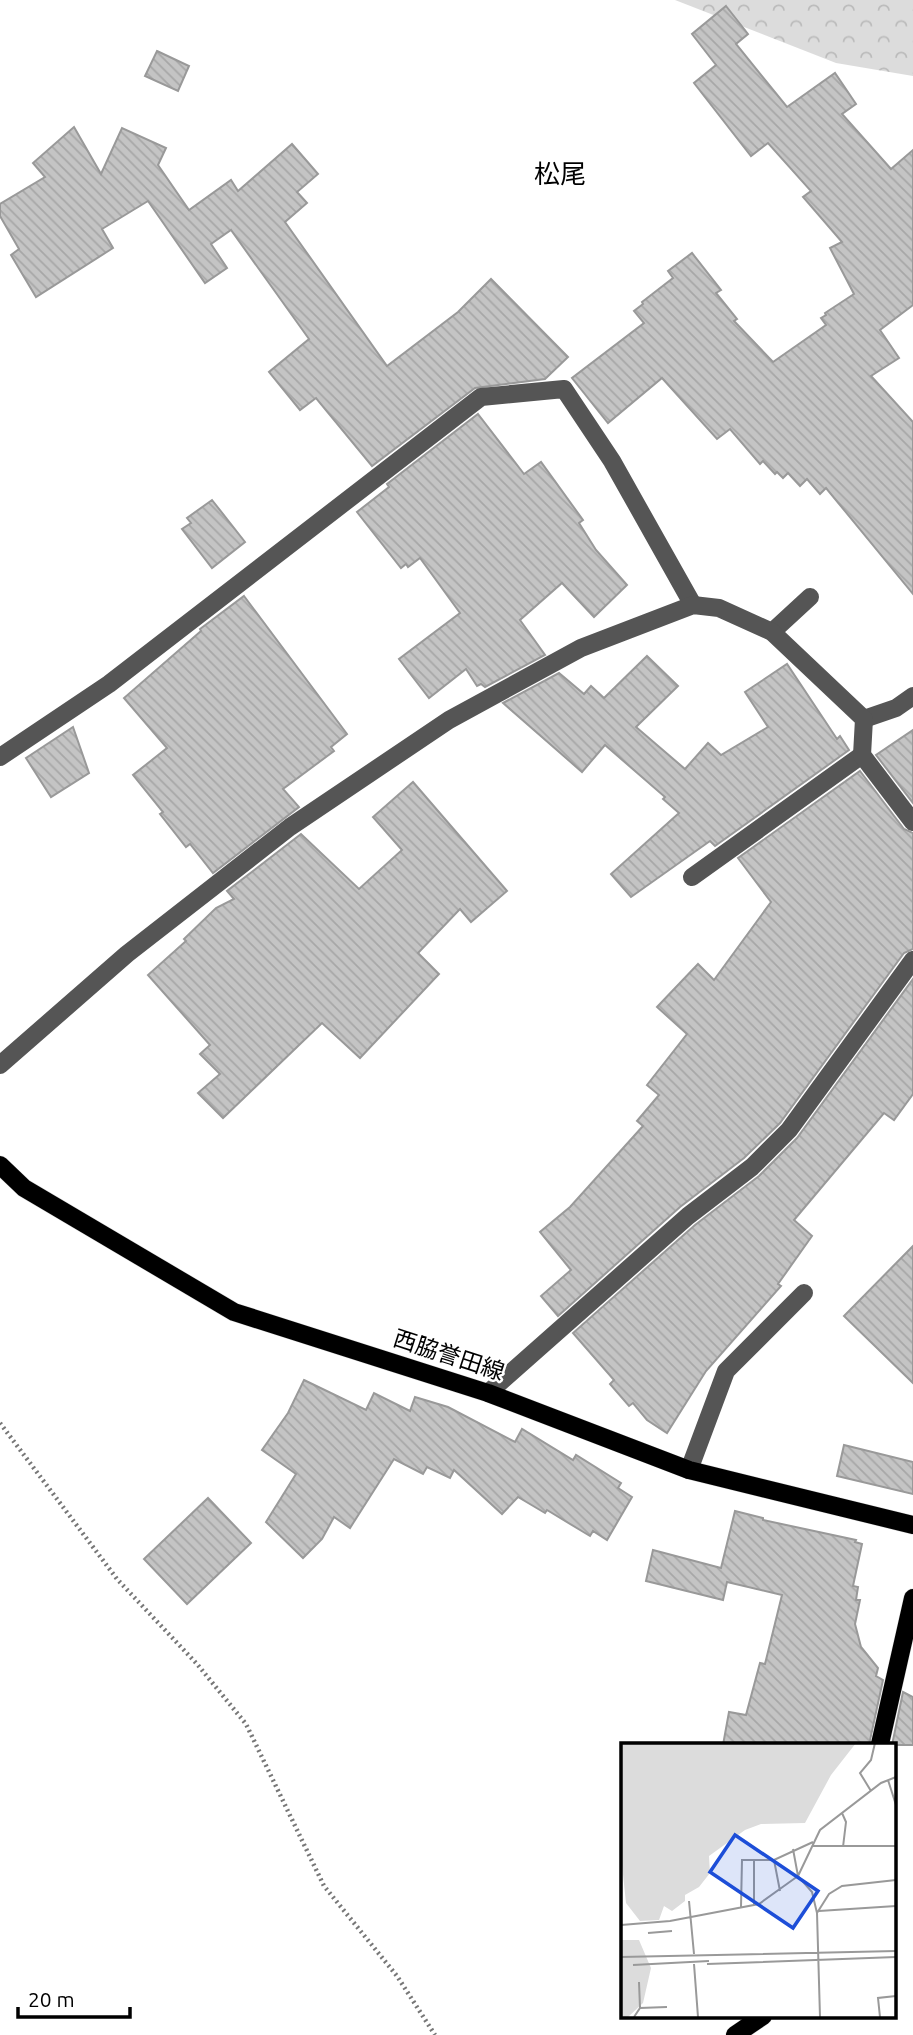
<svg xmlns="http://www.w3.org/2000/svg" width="913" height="2035" viewBox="0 0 913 2035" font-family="Ubuntu,'Noto Sans JP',sans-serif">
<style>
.forest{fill:url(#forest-crowns)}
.building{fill:url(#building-back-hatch);stroke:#999;stroke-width:2}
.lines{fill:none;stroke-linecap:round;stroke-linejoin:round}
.major-casing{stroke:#dbdbdb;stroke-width:19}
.path{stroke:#777;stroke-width:4.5;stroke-dasharray:2 3.5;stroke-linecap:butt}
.minor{stroke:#555;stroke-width:18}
.major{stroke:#000;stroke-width:18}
.labels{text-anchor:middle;stroke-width:5;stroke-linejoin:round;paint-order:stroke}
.street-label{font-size:23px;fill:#000;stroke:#fff}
.quarter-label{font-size:26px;fill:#000;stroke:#fff}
.inset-road{fill:none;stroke:#999;stroke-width:2}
.view{fill:#1d4ed8;fill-opacity:0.15;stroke:#1d4ed8;stroke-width:3.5}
.inset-edge{fill:none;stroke:#000;stroke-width:3.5}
</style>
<defs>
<pattern id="forest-crowns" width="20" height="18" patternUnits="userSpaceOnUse" patternTransform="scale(1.75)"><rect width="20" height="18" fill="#dcdcdc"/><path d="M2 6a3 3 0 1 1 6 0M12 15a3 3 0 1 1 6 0" fill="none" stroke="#bbb"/></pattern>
<pattern id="building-back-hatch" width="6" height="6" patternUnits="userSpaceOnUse" patternTransform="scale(1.75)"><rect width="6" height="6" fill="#c4c4c4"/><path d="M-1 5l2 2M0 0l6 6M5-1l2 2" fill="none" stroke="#a7a7a7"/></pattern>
</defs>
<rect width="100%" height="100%" fill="#fff"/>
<!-- forest -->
<polygon class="forest" points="675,0 913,0 913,76 836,63"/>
<!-- building -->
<g class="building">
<polygon points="726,6 748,34 736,44 787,107 835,73 856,104 842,114 891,169 913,150 913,305 880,330 899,358 871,376 913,422 913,594 826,488 820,494 807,479 800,486 788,473 783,478 777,472 775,474 763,461 760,464 730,429 717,439 662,378 608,423 572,378 644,323 634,311 643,304 642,302 673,278 668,271 692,253 721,290 716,293 737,319 734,321 773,362 826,325 821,318 826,315 825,313 854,294 830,248 842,242 803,197 811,191 768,143 751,156 694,83 716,65 692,34"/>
<polygon points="157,51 189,66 178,91 145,76"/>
<polygon points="74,127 101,174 122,128 166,148 158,165 189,210 231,180 238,191 292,144 318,174 297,192 307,203 285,222 387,366 458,312 491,279 568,357 545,379 475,388 372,466 316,398 300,410 269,372 309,339 231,230 211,244 227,268 205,283 148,201 102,229 113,248 36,297 11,255 19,249 0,216 0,204 45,177 33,163"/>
<polygon points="478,414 524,474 541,462 583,520 579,523 596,550 627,585 594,617 562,583 520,620 545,655 485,687 481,684 477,686 466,669 429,698 399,659 460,613 420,558 408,567 406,564 401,568 357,512 389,487 387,484"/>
<polygon points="212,500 245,542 212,568 182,529 191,523 187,518"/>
<polygon points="244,596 347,734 331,747 334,751 283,789 299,807 213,873 190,844 186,847 160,814 163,812 133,775 167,748 124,698 201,631 200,629"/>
<polygon points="647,656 678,686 636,727 685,769 708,743 721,755 768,727 745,692 787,664 837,739 840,736 849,750 715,846 710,841 631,897 611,874 679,813 663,799 665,797 605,745 582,772 503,703 559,673 584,694 591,686 604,698"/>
<polygon points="73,727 89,773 51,797 26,758"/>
<polygon points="913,730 913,803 876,755"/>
<polygon points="860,771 904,829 913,833 913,949 904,953 780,1123 744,1158 680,1207 558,1316 541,1296 571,1270 540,1232 570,1207 643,1126 637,1121 659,1095 647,1085 687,1034 657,1007 698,964 714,980 771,902 738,858"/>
<polygon points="413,782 507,891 471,922 460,909 418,953 439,974 360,1058 322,1023 223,1118 198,1093 220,1074 200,1054 210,1045 148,975 186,941 184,939 216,908 234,899 227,891 301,834 359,889 402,850 373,817"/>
<polygon points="913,979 913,1094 894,1120 884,1113 794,1220 812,1236 778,1284 781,1286 706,1371 667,1433 647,1420 633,1403 629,1406 610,1384 614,1380 573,1333 695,1225 759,1176 797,1138"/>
<polygon points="913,1246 913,1383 844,1316"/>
<polygon points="304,1380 366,1410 374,1393 410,1411 415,1397 448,1407 515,1442 522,1429 573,1460 576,1455 621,1483 618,1488 632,1497 607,1540 593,1531 590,1536 547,1510 545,1513 518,1497 502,1514 454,1470 450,1478 427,1467 423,1474 394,1459 350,1528 334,1517 322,1539 303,1558 266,1522 296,1474 262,1450 288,1413"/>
<polygon points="844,1445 913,1462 913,1494 837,1476"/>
<polygon points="208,1498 251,1543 187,1604 144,1559"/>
<polygon points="735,1511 763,1518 763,1520 856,1540 855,1542 862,1544 853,1586 858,1587 856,1600 860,1600 855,1624 861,1647 878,1668 876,1676 883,1680 869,1745 723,1745 729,1712 746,1715 760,1663 765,1664 782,1595 727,1582 723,1600 646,1581 653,1550 721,1568"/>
<polygon points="903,1692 913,1697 913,1745 892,1745"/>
</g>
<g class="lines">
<defs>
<g id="major">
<polyline points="0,1165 24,1188 234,1312 488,1393 689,1470 913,1525"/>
<polyline points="880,1744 913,1598"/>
<polyline points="735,2035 763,2016"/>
</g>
</defs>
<!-- major casing -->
<use href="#major" class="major-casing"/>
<!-- path -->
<polyline class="path" points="0,1423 117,1579 197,1664 246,1724 324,1886 397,1976 435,2035"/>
<!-- minor -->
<g class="minor">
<polyline points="772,632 810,597"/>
<polyline points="864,719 896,708 913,696"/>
<polyline points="0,757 109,684 481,397 564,389 612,461 693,605"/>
<polyline points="692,877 862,755"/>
<polyline points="0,1065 127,954 290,827 449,720 581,648 693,605 719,608 772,632 864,719 862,755 913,822"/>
<polyline points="488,1393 688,1216 752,1167 789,1130 913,960"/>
<polyline points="689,1470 726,1371 804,1293"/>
</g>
<!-- major -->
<use href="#major" class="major"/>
</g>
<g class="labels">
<!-- street labels -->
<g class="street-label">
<text transform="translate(449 1355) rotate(18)" y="8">西脇誉田線</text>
</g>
<!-- quarter labels -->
<g class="quarter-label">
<text x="560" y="183">松尾</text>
</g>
</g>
<!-- overview -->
<g transform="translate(621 1743)">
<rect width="275" height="275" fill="#fff"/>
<path d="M0,0h235l-25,32 -26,48 -44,1 -16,6 -36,26 1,17 -11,14 -14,8v6l-13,10 -8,-5 -5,14 -19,1 -14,-18 -5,-48zM0,197h18l12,28 -8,35 -15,14h-7z" fill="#dcdcdc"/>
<path class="inset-road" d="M267,37l8,25M250,48l-11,-18 11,-13 4,-17M221,70l4,9 -3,25M191,103h84M172,106l5,27M153,117l6,31M177,133l22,-46 61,-47 15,-6M68,158l5,53M133,162v-44M120,164l1,-47h32l39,-18M198,168l77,-5M196,170l3,104M196,170l12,-19 13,-8 54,-6M0,182l49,-4 89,-17 39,-28 14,16 5,21M27,190l24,-2M0,214l275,-6M73,221l4,53M86,221l189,-7M12,222l76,-4M18,239l1,26M13,274l6,-9 27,-1M259,274l-2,-19 18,-2"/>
<path class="view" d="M114,92l83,56 -25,37 -83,-56z"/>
<rect width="275" height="275" class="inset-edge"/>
</g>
<!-- scale -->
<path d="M18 2007v10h112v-10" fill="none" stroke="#000000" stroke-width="3.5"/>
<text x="28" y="2007" font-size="21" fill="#000000" stroke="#ffffff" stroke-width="5" paint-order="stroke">20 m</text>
</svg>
